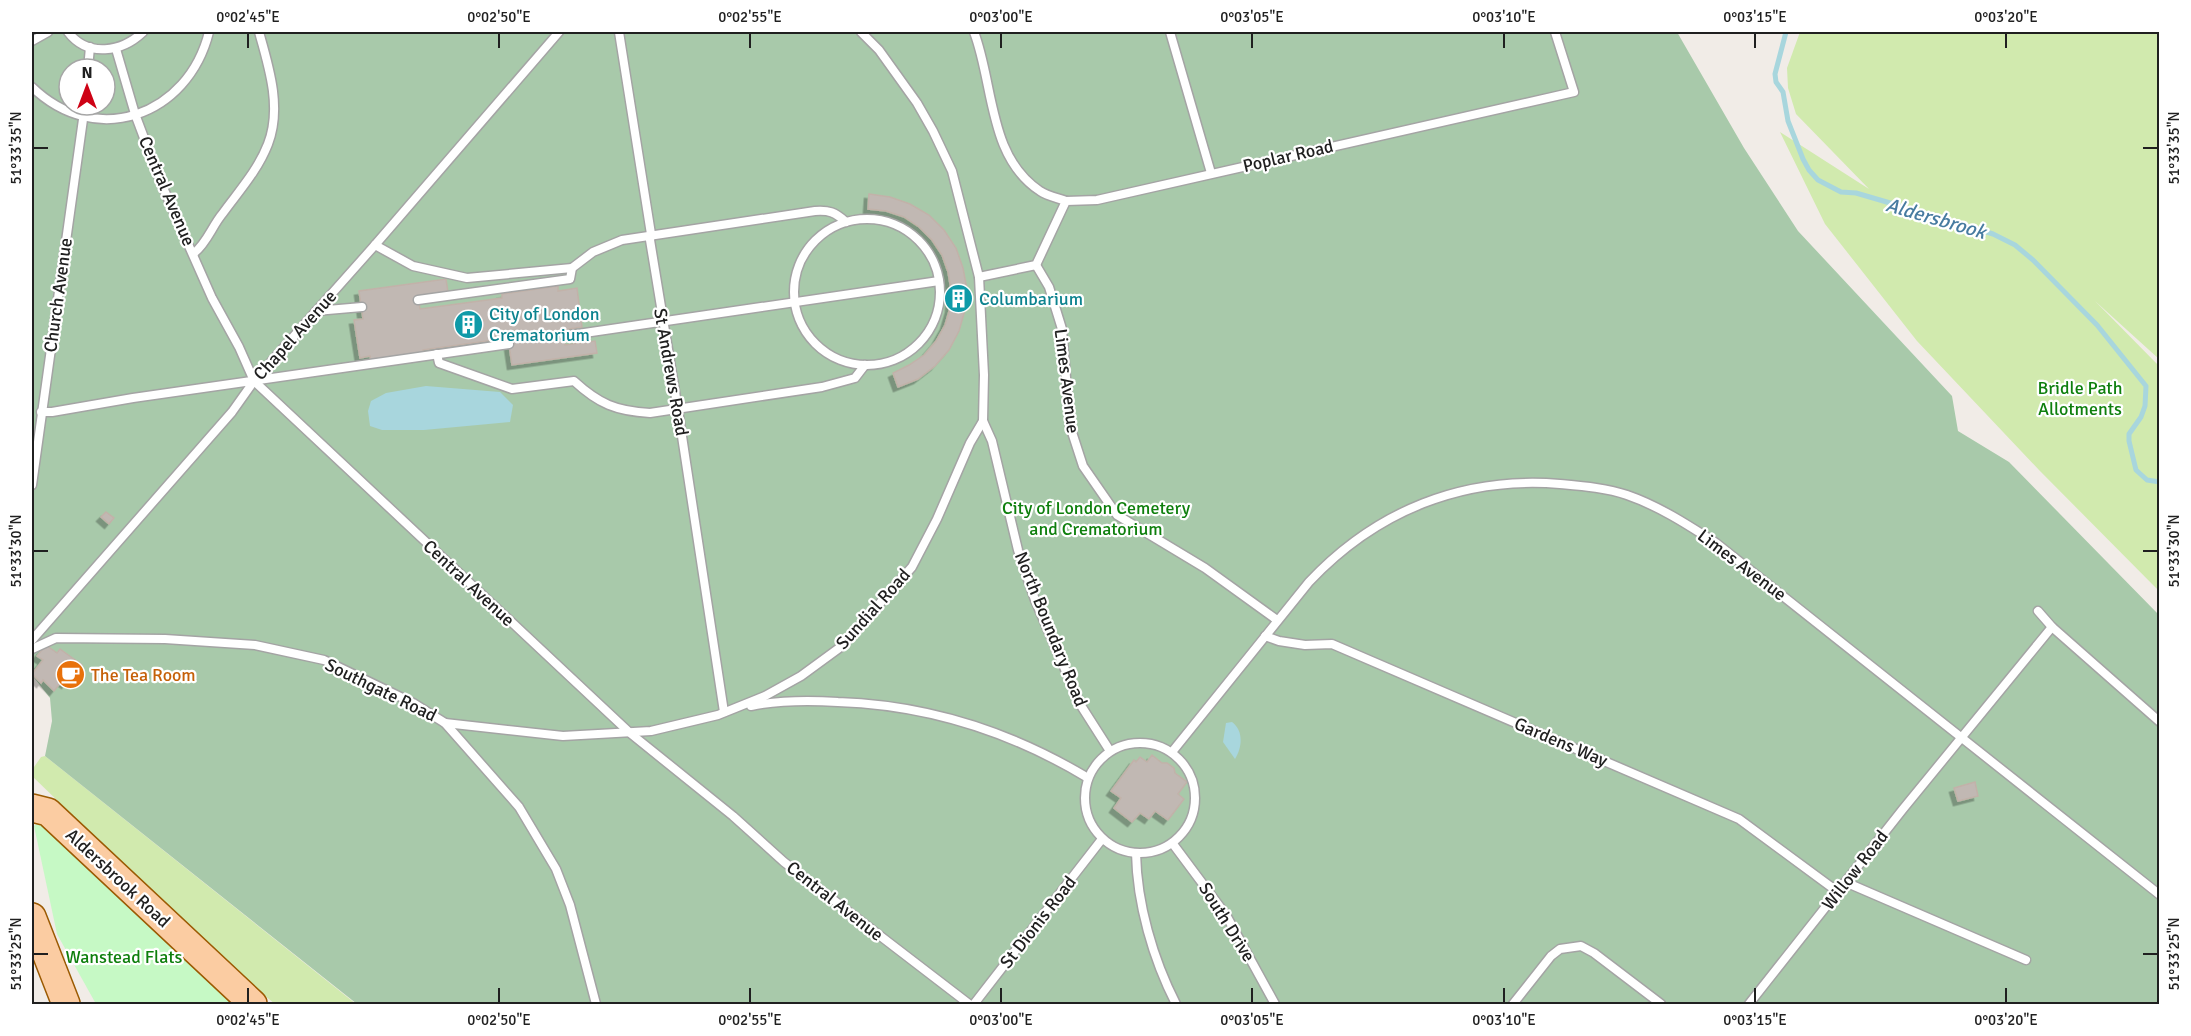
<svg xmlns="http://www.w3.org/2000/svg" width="2191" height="1036" viewBox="0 0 2191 1036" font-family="Signika,sans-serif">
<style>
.grass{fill:#d1eaae}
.cemetery{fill:#a8c9aa;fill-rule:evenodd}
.park{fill:#c6f9c5}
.water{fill:#a8d6dd}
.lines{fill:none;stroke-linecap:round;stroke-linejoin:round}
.stream{stroke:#a8d6dd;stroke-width:5}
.building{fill:#c1b8b3;stroke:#c2b2a9;stroke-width:1.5;filter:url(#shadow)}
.service-casing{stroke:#a4a4a4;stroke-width:11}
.primary-casing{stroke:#9b5a02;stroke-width:30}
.service{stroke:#fff;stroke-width:8}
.primary{stroke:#fbcca2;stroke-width:27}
.ticks{fill:none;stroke:#202020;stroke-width:2}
.labels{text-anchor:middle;stroke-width:4.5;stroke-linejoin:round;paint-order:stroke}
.street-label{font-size:18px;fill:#202020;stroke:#fff}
.culture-label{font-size:18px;fill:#0d838f;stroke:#fff;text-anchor:start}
.park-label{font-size:18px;fill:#0e7f0d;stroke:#fff}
.food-label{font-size:18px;fill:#c56008;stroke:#fff;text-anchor:start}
.water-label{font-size:20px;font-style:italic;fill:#477ba0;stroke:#fff}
.neatline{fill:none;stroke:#202020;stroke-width:2}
.ticks-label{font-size:15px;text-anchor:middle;fill:#202020}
</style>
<defs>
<filter id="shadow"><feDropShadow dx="-4.5" dy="4.5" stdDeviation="0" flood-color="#0004"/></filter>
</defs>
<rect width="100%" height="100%" fill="#f1ece7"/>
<!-- grass -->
<g class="grass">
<polygon points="1800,32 2159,32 2159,359 2095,301 2159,366 2159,591 2039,470 1917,341 1825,224 1780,132 1869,189 1796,114 1788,88 1787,68"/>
<polygon points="45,756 356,1004 275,1004 234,971 32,776 32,770 41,757"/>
</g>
<!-- cemetery -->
<path class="cemetery" d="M32,32h1645l67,116 54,83 154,165 6,35 51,31 150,153v389h-1802l-312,-248 7,-35 -2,-23 -18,-23zM69,69h36v36h-36z"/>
<!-- park -->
<polygon class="park" points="46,818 245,1004 96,1004 57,934 34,826"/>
<!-- water -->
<g class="water">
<polygon points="426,386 500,392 513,405 510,422 424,430 382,430 370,426 368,411 371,401 386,393"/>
<path d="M1232,722c12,9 10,26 3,37l-12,-17 3,-19z"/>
</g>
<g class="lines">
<!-- stream -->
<polyline class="stream" points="1786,32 1775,74 1776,82 1783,92 1788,121 1803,159 1809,170 1818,180 1841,192 1856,193 1897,205 1947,224 1971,227 1993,234 2015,245 2033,260 2097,325 2146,386 2145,406 2141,417 2129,434 2129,441 2136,470 2147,480 2160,482"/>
</g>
<!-- building -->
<g class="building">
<polygon points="869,194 890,197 910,204 929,215 944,230 956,248 963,268 967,289 965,310 959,331 949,350 935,366 918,379 898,387 893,373 909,365 924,355 936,341 945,325 950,308 951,290 948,272 942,255 932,240 919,227 904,217 886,211 868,209"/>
<polygon points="446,279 448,292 418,296 420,309 502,298 502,294 558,286 558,291 577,288 582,327 563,330 565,345 595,341 597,353 512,365 508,338 423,350 423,354 371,362 370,356 360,358 354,320 363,319 359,291"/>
<polygon points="106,512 114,518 109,524 101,517"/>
<polygon points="46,645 57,653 60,649 82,665 66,684 62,681 54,691 43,680 41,683 32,674 43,660 37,656"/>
<polygon points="1152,755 1162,763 1167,763 1174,768 1175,773 1187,782 1178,794 1184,799 1168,820 1155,811 1149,819 1140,813 1132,822 1114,808 1121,798 1111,791 1134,760 1136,762 1140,757 1147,762"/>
<polygon points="1975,782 1978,796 1958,801 1954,788"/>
</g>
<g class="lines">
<defs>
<g id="service">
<path d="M68,32c20,26 54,20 75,0"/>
<polyline points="619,32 651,234 650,240 678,410 724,712"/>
<polyline points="861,32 879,50 917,103 933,131 952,171 979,277 984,375 983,421 992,441 1018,550 1035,600 1080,704 1110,751"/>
<path d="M974,32c20,52 14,125 66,159 7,5 18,7 26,10"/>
<polyline points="1170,32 1211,173"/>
<polyline points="32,41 48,32"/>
<polyline points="116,49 135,114 161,183 212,298 239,347 254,381 630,733 733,816 784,862 969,1004"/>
<polyline points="88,69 90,47"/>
<path d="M32,87c64,62 156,29 177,-55"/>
<circle cx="867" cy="292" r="73"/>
<polyline points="375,245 413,266 467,278 572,268"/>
<path d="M194,253c13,-10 18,-27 29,-40 16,-22 35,-43 45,-69 14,-36 1,-77 -9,-112"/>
<polyline points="1036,265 1049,287 1062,329 1070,426 1083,466 1117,515 1205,568 1277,620"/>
<polyline points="979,277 1036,265 1066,201 1097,200 1574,92 1555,32"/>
<path d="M418,300l152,-21 2,-11 21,-16 29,-12 193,-29c14,-1 20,1 31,11"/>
<polyline points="316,311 362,307"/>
<polyline points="564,336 939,281"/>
<path d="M437,354l2,9 73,26 62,-8c25,23 42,30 76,32l172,-26 33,-9 10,-13"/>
<polyline points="41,412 52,412 133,398 509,344"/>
<polyline points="32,485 85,105"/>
<polyline points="2038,611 2052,627"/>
<polyline points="1265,636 1279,641 1305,645 1332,644 1739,819 1838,892"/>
<polyline points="32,640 232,412 254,381 375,245 559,32"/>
<polyline points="32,649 56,638 165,639 255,645 324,660 413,703 445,723 519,807 556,869 570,905 596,1004"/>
<path d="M751,706c29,-6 57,-6 87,-4 91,3 172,29 250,76"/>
<polyline points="445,723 563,736 651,731 718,715 765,696 801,676 842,646 912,567 937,519 970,443 983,421"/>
<circle cx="1140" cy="798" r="55"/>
<path d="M1172,752l137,-170c67,-71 153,-106 251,-98 22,2 47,4 67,11 32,11 61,30 89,48l444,352"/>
<polyline points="1173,844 1226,915 1275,1004"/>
<path d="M1136,853c1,51 17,106 40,151"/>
<polyline points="1845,882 2026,960"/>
<polyline points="974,1004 1102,839"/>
<polyline points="1513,1004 1551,956 1560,949 1581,946 1594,953 1661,1004"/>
<polyline points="1749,1004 1903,809 2052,627 2160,722"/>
</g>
<g id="primary">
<polyline points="32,808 48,812 253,1004"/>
<polyline points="32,917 66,1004"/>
</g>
</defs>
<!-- service casing -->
<use href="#service" class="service-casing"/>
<!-- primary casing -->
<use href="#primary" class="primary-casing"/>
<!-- service -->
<use href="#service" class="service"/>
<!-- primary -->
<use href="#primary" class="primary"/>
</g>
<!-- ticks -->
<path class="ticks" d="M248,33v15M499,33v15M750,33v15M1001,33v15M1252,33v15M1504,33v15M1755,33v15M2006,33v15M33,148h15M2143,148h15M33,551h15M2143,551h15M33,954h15M2143,954h15M248,988v15M499,988v15M750,988v15M1001,988v15M1252,988v15M1504,988v15M1755,988v15M2006,988v15"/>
<!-- icons -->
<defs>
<symbol id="building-disc" viewBox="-11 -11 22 22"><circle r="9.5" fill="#0f9aa8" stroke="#fff"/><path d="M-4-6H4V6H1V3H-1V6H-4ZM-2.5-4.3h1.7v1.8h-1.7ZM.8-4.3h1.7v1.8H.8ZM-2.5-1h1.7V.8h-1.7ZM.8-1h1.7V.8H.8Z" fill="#fff"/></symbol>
<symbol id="cafe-disc" viewBox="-11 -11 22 22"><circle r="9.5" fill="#e8710a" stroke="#fff"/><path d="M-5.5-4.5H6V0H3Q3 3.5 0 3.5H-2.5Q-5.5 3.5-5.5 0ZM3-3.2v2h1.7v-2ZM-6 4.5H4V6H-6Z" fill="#fff"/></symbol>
</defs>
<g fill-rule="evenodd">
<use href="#building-disc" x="942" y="282" width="33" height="33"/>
<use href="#building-disc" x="452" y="308" width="33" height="33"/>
<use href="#cafe-disc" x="54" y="658" width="33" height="33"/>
</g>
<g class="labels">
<!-- street labels -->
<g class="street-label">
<text transform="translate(1288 156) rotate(-13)" y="6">Poplar Road</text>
<text transform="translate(167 191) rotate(67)" y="6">Central Avenue</text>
<text transform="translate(58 295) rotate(-82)" y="6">Church Avenue</text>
<text transform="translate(295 335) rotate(-48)" y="6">Chapel Avenue</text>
<text transform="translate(671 372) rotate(80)" y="6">St Andrews Road</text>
<text transform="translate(1067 381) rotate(83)" y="6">Limes Avenue</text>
<text transform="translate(1742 565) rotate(37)" y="6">Limes Avenue</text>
<text transform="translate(469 583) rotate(43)" y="6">Central Avenue</text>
<text transform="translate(873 609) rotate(-48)" y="6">Sundial Road</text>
<text transform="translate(1051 629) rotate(68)" y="6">North Boundary Road</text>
<text transform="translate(381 690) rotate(26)" y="6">Southgate Road</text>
<text transform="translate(1561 742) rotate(23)" y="6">Gardens Way</text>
<text transform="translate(1855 870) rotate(-52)" y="6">Willow Road</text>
<text transform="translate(118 878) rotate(43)" y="6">Aldersbrook Road</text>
<text transform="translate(835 901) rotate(38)" y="6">Central Avenue</text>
<text transform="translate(1038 922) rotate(-52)" y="6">St Dionis Road</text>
<text transform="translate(1227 922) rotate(58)" y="6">South Drive</text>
</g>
<!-- culture labels -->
<g class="culture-label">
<text x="979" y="305">Columbarium</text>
<text x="489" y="320">City of London<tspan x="489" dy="21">Crematorium</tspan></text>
</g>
<!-- park labels -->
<g class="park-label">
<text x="2080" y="394">Bridle Path<tspan x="2080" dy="21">Allotments</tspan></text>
<text x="1096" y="514">City of London Cemetery<tspan x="1096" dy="21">and Crematorium</tspan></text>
<text x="124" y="963">Wanstead Flats</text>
</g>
<!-- food labels -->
<g class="food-label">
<text x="91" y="681">The Tea Room</text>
</g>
<!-- water labels -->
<g class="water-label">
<text transform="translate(1936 218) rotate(16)" y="7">Aldersbrook</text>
</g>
</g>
<!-- border -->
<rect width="2191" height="1036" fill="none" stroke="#ffffff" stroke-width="66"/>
<!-- north arrow -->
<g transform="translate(87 87)"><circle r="28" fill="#ffffff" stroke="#a6a6a6" stroke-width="1.5"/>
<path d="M0-4.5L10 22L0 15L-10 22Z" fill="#ce0215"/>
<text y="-9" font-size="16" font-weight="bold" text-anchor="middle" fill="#202020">N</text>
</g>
<rect x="33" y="33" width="2125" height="970" class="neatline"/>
<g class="ticks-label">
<text x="248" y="22">0°02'45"E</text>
<text x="499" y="22">0°02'50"E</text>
<text x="750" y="22">0°02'55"E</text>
<text x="1001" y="22">0°03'00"E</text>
<text x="1252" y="22">0°03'05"E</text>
<text x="1504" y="22">0°03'10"E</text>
<text x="1755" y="22">0°03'15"E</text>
<text x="2006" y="22">0°03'20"E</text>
<text transform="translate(16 148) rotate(-90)" y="5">51°33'35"N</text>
<text transform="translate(2174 148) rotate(-90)" y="5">51°33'35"N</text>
<text transform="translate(16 551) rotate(-90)" y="5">51°33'30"N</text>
<text transform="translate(2174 551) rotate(-90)" y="5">51°33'30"N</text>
<text transform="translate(16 954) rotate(-90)" y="5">51°33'25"N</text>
<text transform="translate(2174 954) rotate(-90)" y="5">51°33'25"N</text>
<text x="248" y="1025">0°02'45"E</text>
<text x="499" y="1025">0°02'50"E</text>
<text x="750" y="1025">0°02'55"E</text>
<text x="1001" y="1025">0°03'00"E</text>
<text x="1252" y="1025">0°03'05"E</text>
<text x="1504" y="1025">0°03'10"E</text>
<text x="1755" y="1025">0°03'15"E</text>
<text x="2006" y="1025">0°03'20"E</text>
</g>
</svg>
